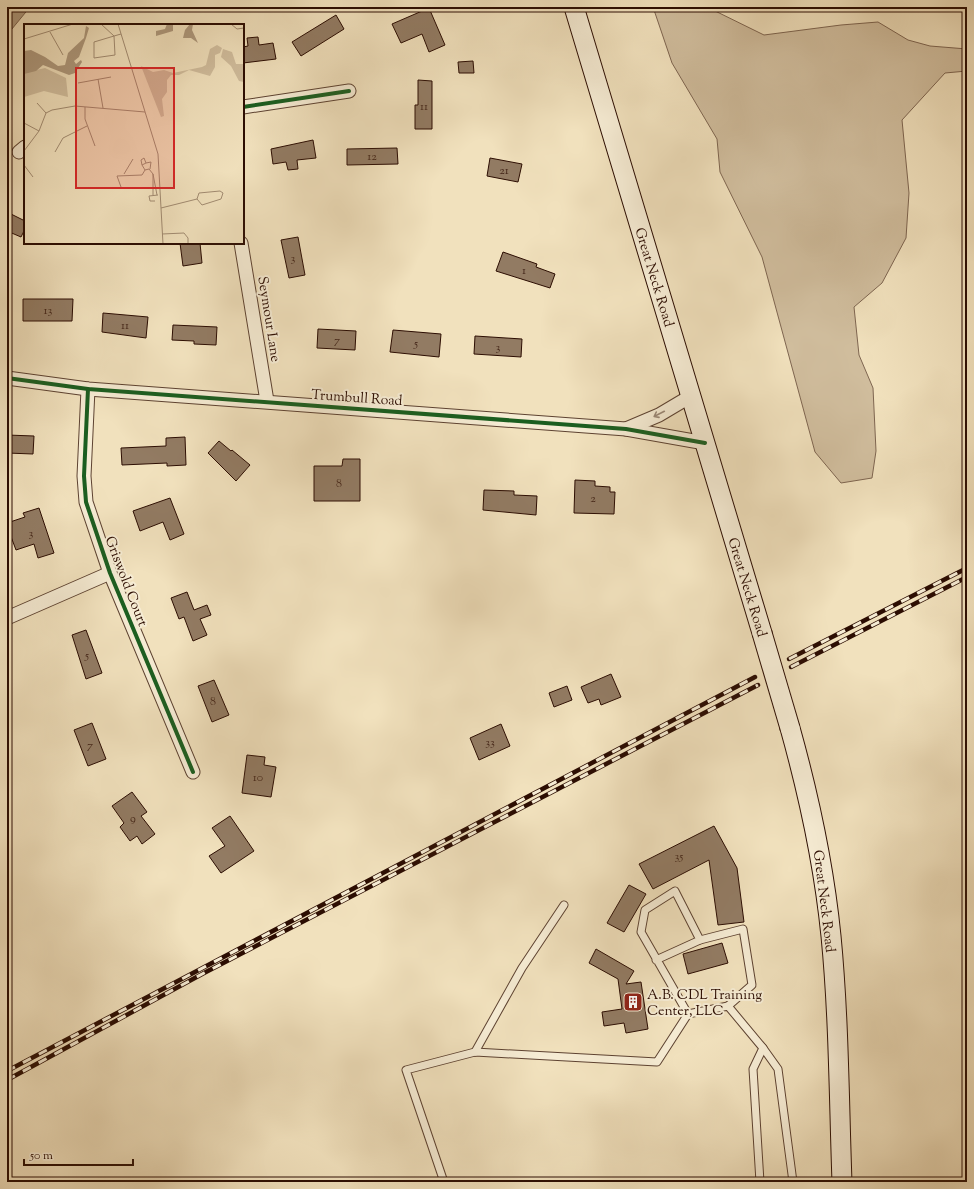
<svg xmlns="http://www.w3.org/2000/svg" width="974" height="1189" viewBox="0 0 974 1189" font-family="'Sorts Mill Goudy',serif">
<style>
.green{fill:#d0bd9d;stroke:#7e6550}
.water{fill:#ae997d;stroke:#7a614c}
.building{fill:#927b63;stroke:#2c0d02}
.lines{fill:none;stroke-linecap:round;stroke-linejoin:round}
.service-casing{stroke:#5d4231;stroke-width:9}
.minor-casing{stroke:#5d4231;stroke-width:15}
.secondary-casing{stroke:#2c0d02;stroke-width:21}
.service{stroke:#f6ecd4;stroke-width:7}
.minor{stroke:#f6ecd4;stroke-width:13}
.secondary{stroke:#f6ecd4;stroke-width:19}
.rail-casing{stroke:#2c0d02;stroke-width:4.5}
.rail{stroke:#f6ecd4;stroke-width:3;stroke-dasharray:9;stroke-linecap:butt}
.secondary-bridge-casing{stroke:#2c0d02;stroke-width:21;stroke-linecap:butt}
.secondary-bridge{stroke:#f6ecd4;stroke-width:19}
.cycleway-casing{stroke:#f6ecd4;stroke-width:6}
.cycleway{stroke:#1b5e20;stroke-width:4}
.oneway{stroke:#9b8876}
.labels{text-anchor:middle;stroke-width:4;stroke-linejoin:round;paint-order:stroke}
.number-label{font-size:12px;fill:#46281a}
.street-label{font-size:14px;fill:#2c0d02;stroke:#f6ecd4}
.poi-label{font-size:14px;fill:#2c0d02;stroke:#f6ecd4;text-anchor:start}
.inset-road{fill:none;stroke:#a28c72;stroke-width:1}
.view{fill:#d62828;fill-opacity:0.15;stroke:#d62828;stroke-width:2}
.inset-edge{fill:none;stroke:#2c0d02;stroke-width:2}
</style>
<rect width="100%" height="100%" fill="#f1e1bd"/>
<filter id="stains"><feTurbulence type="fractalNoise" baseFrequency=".005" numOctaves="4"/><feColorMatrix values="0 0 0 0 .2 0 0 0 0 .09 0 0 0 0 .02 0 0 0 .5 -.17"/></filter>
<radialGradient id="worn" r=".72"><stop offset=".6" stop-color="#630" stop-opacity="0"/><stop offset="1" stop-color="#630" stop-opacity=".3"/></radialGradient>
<!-- green -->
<polygon class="green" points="653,7 707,7 764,35 841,25 878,22 908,40 930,46 967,49 967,71 945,73 902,120 909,193 906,238 882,283 854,307 859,355 873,388 876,451 872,478 841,483 815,452 762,257 720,172 717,139 672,63"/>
<!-- water -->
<polygon class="water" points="7,7 30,7 7,35"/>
<!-- building -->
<g class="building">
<polygon points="429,8 445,45 429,52 422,34 401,43 392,24"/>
<polygon points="336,15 344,29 301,56 292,42"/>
<polygon points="258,37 259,45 273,43 276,59 243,63 243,47 248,46 247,38"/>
<polygon points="473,61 474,73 459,73 458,62"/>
<polygon points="418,80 432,81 432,129 415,129 415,105 418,105"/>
<polygon points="313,140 316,158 297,160 298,169 288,170 286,162 273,164 271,149"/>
<polygon points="397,148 398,164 347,165 347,149"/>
<polygon points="490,158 522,164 518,182 487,176"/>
<polygon points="11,214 25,221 25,229 21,237 7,231 7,223"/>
<polygon points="298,237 305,275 289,278 281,240"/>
<polygon points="180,243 200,243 202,263 183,266"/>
<polygon points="503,252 537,264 536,267 555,274 550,288 496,271"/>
<polygon points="23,299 73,299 72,321 23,321"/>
<polygon points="103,313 148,317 146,338 102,332"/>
<polygon points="173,325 217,327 216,345 194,344 194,341 172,340"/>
<polygon points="318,329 356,331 355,350 317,348"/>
<polygon points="393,330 441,334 439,357 390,352"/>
<polygon points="475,336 522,339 521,357 474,354"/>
<polygon points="7,435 34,436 33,454 7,453"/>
<polygon points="185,437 186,465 167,466 167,463 122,465 121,448 166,446 166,438"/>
<polygon points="219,441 231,451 232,450 250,465 236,481 208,453"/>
<polygon points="343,459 360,459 360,501 314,501 314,466 342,466"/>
<polygon points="575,480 595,481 595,486 610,487 610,492 615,492 614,514 574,513"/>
<polygon points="484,490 514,491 514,495 537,496 536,515 483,510"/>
<polygon points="170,498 184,534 170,540 163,522 140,531 133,511"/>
<polygon points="39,508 54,553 38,558 34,544 16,550 10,534 7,535 7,523 25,517 23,513"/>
<polygon points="187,592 194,610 207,605 211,615 200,619 207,635 193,641 184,617 179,619 171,598"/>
<polygon points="86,630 102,673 86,679 72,635"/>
<polygon points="611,674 621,697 601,705 599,699 588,703 581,687"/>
<polygon points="214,680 229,715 212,722 198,686"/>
<polygon points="567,686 572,700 554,707 549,693"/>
<polygon points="92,723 106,759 88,766 74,730"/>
<polygon points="501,724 510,746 479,760 470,738"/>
<polygon points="247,755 265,757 264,765 276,767 271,797 242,793"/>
<polygon points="132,792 147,812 141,816 155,834 142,844 137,836 130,841 120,827 124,823 112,806"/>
<polygon points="230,816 254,851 221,873 209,856 225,846 212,828"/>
<polygon points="714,826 737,868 744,922 718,925 709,860 653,889 639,864"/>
<polygon points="629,885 646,894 624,932 607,923"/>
<polygon points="722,943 728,963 688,974 683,954"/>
<polygon points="596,949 634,971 626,984 641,982 648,1029 626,1033 624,1023 604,1026 602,1012 622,1009 618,979 589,963"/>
</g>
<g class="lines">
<defs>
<g id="service">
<polyline points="700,940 743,929 752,985 728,1006"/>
<polyline points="656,960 700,940 675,891 645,910 641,932 688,1014 728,1006 763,1048 753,1069 760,1182"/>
<polyline points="763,1048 778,1069 793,1182"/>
<polyline points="475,1052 522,968 564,905"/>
<polyline points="444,1182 406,1070 475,1052 657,1062 688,1014"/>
</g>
<g id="minor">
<polyline points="243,107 349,91"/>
<polyline points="19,152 25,147"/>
<polyline points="241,243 267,401"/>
<polyline points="7,378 88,389 626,429 705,443"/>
<polyline points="88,389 84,476 86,502 110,573 193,772"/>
<polyline points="626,429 659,415 691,396"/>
<polyline points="7,618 110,573"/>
</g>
<g id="secondary">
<polyline points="574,7 762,633"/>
<path d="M790,728c19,68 34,138 41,208 8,82 8,164 11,246"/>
</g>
</defs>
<!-- service casing -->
<use href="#service" class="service-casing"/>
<!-- minor casing -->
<use href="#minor" class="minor-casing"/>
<!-- secondary casing -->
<use href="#secondary" class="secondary-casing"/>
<!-- service -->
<use href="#service" class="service"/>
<!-- minor -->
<use href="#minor" class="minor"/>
<!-- secondary -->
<use href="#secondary" class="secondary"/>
<defs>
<g id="rail">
<polyline points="789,659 967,568"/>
<polyline points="791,667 967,577"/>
<polyline points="7,1071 755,677"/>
<polyline points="7,1080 204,973 758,685"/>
</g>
</defs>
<!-- rail casing -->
<use href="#rail" class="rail-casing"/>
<!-- rail -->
<use href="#rail" class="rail"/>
<defs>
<polyline id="secondary-bridge" points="762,633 790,728"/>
</defs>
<!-- secondary-bridge casing -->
<use href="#secondary-bridge" class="secondary-bridge-casing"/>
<!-- secondary-bridge -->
<use href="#secondary-bridge" class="secondary-bridge"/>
<defs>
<g id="cycleway">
<polyline points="243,107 349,91"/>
<polyline points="7,378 88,389 626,429 705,443"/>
<polyline points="88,389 84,476 86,502 110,573 193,772"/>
</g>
</defs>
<!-- cycleway casing -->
<use href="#cycleway" class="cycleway-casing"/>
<!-- cycleway -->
<use href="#cycleway" class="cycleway"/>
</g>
<!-- one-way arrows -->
<defs><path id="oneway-shaft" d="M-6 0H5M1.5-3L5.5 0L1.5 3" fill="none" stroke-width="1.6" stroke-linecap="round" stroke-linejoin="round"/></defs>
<use class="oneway" href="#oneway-shaft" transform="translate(659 414) rotate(153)"/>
<!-- icons -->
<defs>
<symbol id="building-square" viewBox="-11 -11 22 22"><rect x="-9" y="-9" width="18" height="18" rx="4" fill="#8f2418" stroke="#f6ecd4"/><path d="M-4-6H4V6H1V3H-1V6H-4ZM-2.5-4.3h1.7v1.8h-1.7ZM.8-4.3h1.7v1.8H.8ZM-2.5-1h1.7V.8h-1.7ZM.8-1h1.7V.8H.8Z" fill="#fff"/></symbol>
</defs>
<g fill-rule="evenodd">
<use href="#building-square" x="622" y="991" width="22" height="22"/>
</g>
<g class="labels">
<!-- number labels -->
<g class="number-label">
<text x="424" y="110">11</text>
<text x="372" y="160">12</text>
<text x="504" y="174">21</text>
<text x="293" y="262">3</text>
<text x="524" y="274">1</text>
<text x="48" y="314">13</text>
<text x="125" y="329">11</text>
<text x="337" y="344">7</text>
<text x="416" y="347">5</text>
<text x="498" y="351">3</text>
<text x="339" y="487">8</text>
<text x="593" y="502">2</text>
<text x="31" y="537">3</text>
<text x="87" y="659">5</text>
<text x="213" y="705">8</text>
<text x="490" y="746">33</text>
<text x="90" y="749">7</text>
<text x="258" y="781">10</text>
<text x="133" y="822">9</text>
<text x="679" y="860">35</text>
</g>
<!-- street labels -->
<g class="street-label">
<text transform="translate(655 277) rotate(73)" y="5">Great Neck Road</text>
<text transform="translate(270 319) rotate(81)" y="5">Seymour Lane</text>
<text transform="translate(357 397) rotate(4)" y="5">Trumbull Road</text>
<text transform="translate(127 581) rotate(69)" y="5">Griswold Court</text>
<text transform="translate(748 587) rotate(73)" y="5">Great Neck Road</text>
<text transform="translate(825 901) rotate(83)" y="5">Great Neck Road</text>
</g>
<!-- poi labels -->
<g class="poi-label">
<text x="647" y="999">A.B. CDL Training<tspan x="647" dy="16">Center, LLC</tspan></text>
</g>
</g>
<!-- overview -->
<g transform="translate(24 24)">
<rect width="220" height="220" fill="#f1e1bd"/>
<path d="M193,21l5,3 -2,5 -5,2v12l-5,9 -21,-6 -10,5h-8l-4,5v12l-5,7 2,17 -3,1 -20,-51 12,6 11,-2 9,3 29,-6 4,-2 4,-16zM199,25l9,3 4,12h8v18l-5,-1 -8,-15 -10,-9zM21,44l21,10 2,19 -24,-6 -20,6v-24z" fill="#d0bd9d"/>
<path d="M143,0h6v7l-17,5v-5l9,-2zM166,0h3l-1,6 6,13 -7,-5h-8l2,-8zM62,2l3,2 -3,10 -7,19 -5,4 2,3 5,-4 1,2 -7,11 -6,2 -26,-10 -7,6 -12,3v-23l7,-1 14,7 13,9 7,-1 3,-12 16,-15z" fill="#ae997d"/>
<path class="inset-road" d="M77,0l13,12 7,-2M94,0l40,130 5,90M207,0l6,5 7,-1M26,8l13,23M90,12l1,19 -21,3v-16zM0,15l49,-15M74,55l5,29M54,59l33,-6M13,79l9,10M61,83v12l10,27M0,99l15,8M0,127l15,-20 7,-18 6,-3 23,-4 70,6M31,128l8,-14 24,-12M122,139l5,-1 -1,7M0,141l9,12M118,141l4,-2 -2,-5 -3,2 1,5 3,5 4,-1 4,5v21M100,150l9,-15M129,150l4,21M97,163l-4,-11 25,-1 3,-5M131,177h-5l-1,-5 9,-1M137,184l36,-9 5,6 19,-6 2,-6 -3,-2 -21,2 -2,6M138,210l22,-1 4,5v6"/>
<path class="view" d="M52,44h98v120h-98z"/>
<rect width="220" height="220" class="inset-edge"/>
</g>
<!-- margin -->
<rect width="974" height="1189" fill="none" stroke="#f1e1bd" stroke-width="24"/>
<rect x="8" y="8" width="958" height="1173" fill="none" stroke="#2c0d02" stroke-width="2"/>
<rect x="12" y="12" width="950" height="1165" fill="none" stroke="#2c0d02"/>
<!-- scale -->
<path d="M24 1159v6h109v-6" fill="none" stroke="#2c0d02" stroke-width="2"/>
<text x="30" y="1159" font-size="12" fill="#2c0d02" stroke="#f6ecd4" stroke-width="3" paint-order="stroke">50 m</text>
<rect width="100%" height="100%" filter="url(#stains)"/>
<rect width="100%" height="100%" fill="url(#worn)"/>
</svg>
